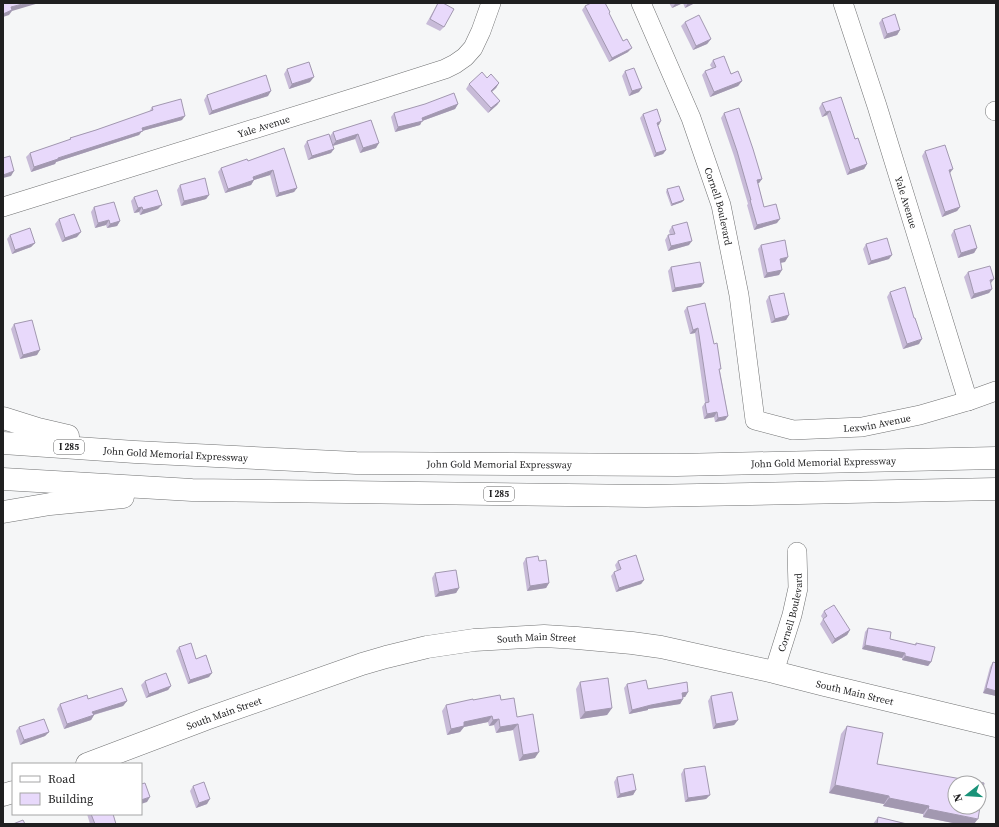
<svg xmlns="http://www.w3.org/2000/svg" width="999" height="827" viewBox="0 0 999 827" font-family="'Source Serif 4',serif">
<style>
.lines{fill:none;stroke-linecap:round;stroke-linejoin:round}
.minor-casing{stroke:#717273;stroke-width:20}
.major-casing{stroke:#717273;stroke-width:23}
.highway-casing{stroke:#717273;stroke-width:23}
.minor{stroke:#fff;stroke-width:19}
.major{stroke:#fff;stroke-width:22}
.highway{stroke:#fff;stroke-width:22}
.wall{fill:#c8bbd8}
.shaded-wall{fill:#a298b0}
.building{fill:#e8d9fb;stroke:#a298b0;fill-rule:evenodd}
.labels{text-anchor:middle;stroke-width:3.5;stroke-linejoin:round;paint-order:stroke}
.shield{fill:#fff;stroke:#626263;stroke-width:1}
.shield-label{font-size:9px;font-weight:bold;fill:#1f1f20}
.street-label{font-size:10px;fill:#1f1f20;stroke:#fff}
</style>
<rect width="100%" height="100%" fill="#f5f6f7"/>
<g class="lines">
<defs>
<g id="minor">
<path id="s1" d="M641,3l50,115 30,87 18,90 16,125 38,10 69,-3 58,-12 48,-14 28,-10"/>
<path id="s2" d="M843,3l34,103 91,295"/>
<polyline points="995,111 996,111"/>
<path id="s3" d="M3,207l373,-116 69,-22 10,-5 10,-7 8,-9 8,-17 10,-28"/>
<path id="s4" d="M774,672l18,-57 6,-27 -1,-36"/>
</g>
<g id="major">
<path id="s5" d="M87,764l119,-45 156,-55 24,-7 41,-10 47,-7 70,-4 33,2 55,5 29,4 113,25 51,13 171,41"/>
<polyline points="3,795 13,792"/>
</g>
<g id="highway">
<polyline points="3,418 38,429 68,436"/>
<path id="s6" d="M3,443l132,9 221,11 321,2 319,-7"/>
<polyline points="3,479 192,490 646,496 996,489"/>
<polyline points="3,512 50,504 123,497"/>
</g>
</defs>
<!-- minor casing -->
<use href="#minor" class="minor-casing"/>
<!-- major casing -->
<use href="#major" class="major-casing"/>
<!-- highway casing -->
<use href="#highway" class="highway-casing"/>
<!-- minor -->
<use href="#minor" class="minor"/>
<!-- major -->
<use href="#major" class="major"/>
<!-- highway -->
<use href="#highway" class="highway"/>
</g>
<!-- wall -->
<g class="wall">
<polygon points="438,3 444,27 440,31 426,24"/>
<polygon points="669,3 683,3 672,8"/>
<polygon points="683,3 695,3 685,8"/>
<polygon points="585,6 609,14 628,52 609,62 582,10"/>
<polygon points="882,19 900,30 897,35 884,39 879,23"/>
<polygon points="685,22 711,39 707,44 693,50 681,26"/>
<polygon points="713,60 742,81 738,86 710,97 702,75 705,71 712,68 710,65"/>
<polygon points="287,69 310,82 289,89 284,74"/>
<polygon points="625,71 639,92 629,96 622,76"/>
<polygon points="487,78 499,83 496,88 492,92 500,101 497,105 488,113 466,89 469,84"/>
<polygon points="207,95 268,96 209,115 204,100"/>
<polygon points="822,103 855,139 867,164 864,169 847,175 827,115 822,117 819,108"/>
<polygon points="458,104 455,109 422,121 420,125 395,132 391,117 394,113"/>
<polygon points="152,107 182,120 142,131 139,135 56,162 55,164 31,172 26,157 30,153 69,140 70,138 96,130 149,112"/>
<polygon points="724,113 762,179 759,183 758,183 764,207 777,223 754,230 747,205 748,204 734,156 721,118"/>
<polygon points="643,114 659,125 658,125 666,150 663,154 654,157 640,118"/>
<polygon points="371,120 376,148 360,153 355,139 333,146 331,153 308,160 304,146 307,141 330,136 333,132"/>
<polygon points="284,148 297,188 294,192 276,197 270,175 254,180 251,185 225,193 218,172 221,168 248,161"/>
<polygon points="925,151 960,207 957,211 942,217 922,156"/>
<polygon points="180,185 209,195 206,199 181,206 177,190"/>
<polygon points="667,189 684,200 682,202 671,206 666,192"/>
<polygon points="134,197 158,209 140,215 139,212 134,213 131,201"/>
<polygon points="94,207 120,221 117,226 107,228 106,225 95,228 91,212"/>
<polygon points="59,219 77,237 62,242 55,224"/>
<polygon points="672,226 689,245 668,251 665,240 668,235 670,235 669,231"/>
<polygon points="954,230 977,248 974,253 958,258 951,235"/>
<polygon points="10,235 35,243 31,247 12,254 7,239"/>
<polygon points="866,244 889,259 868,265 863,249"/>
<polygon points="761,245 785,262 781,263 779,275 764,278 758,249"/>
<polygon points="671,267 701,287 672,292 668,271"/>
<polygon points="968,272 992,289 989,293 971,299 964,277"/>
<polygon points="890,292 919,344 903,349 887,297"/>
<polygon points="769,296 789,315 786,320 771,323 766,301"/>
<polygon points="687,307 720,371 728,416 725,420 715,422 714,417 704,419 702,407 705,403 695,333 690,334 684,311"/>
<polygon points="14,324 37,355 20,359 11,329"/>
<polygon points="526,558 539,561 549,583 546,588 527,591 523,563"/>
<polygon points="618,561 644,580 641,584 616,592 611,576 614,572 617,571 615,565"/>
<polygon points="435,573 459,588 456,593 435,597 432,578"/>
<polygon points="824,611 850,630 847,635 832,644 820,624 823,619 821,616"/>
<polygon points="868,628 890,639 915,645 916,643 931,662 928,666 902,660 902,658 862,649 865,632"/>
<polygon points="179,647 196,659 209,677 188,684 176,651"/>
<polygon points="993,662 996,696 983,693 990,667"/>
<polygon points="145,681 171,686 168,690 146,698 141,685"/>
<polygon points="580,682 612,708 607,715 580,719 576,689"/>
<polygon points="627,684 648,689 688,692 685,697 683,697 683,699 680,704 648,709 648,710 629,714 624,688"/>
<polygon points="711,696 738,720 734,725 713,729 708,701"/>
<polygon points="88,699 127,701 123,706 94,715 91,720 64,729 57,709 60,704"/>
<polygon points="473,700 501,700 517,717 535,758 519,761 513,730 496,733 494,725 489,726 488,722 464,727 460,732 447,735 442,711 446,705"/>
<polygon points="847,726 877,764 974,824 958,824 923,817 923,814 883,806 884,804 829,793 841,734"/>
<polygon points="19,727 49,732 45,736 20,745 16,731"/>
<polygon points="684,769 710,795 706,799 685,802 681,774"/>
<polygon points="617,777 636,790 633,795 617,798 614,782"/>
<polygon points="193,786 207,804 196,808 190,791"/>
<polygon points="87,814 113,814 116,824 90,824"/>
<polygon points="878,817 907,824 873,824"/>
</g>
<!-- shaded-wall -->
<g class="shaded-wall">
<polygon points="26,3 39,3 12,11 9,15 3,17 3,14 11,7"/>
<polygon points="677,3 683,3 672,8 675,4"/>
<polygon points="688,3 695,3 685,8"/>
<polygon points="900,30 897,35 884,39 887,34"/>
<polygon points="711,39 707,44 693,50 696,46"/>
<polygon points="632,48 628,52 609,62 612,58"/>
<polygon points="314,77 310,82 289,89 292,84"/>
<polygon points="742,81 738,86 710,97 714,92"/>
<polygon points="499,83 496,88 488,95 491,91"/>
<polygon points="642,88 639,92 629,96 632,91"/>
<polygon points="271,91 268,96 209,115 212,111"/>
<polygon points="500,101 497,105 488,113 491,108"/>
<polygon points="458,104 455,109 422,121 420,125 395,132 398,127"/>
<polygon points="830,111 827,115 822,117 826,112"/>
<polygon points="185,116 182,120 142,131 139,135 56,162 55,164 31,172 34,167 142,128"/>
<polygon points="661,121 659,125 655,126 657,123"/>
<polygon points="358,134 355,139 332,146 336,141"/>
<polygon points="379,143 376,148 360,153 363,148"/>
<polygon points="334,149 331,153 308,160 312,156"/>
<polygon points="666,150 663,154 654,157 656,153"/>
<polygon points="867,164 864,169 847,175 850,170"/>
<polygon points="953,169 950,173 949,170"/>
<polygon points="273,170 270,175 254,180 251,185 225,193 228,189 253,177"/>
<polygon points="14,171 11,176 3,178 3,175"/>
<polygon points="762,179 759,183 753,185 757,180"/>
<polygon points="297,188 294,192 276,197 279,193"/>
<polygon points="209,195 206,199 181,206 184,201"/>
<polygon points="684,200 682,202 671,206 672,204"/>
<polygon points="162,205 158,209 140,215 143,210"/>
<polygon points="142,207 139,212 134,213 138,208"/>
<polygon points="960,207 957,211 942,217 945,212"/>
<polygon points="780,219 777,223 754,230 757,225"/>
<polygon points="109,220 106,225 95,228 98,223"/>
<polygon points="120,221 117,226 107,228 110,224"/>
<polygon points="81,232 77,237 62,242 65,238"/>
<polygon points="692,241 689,245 668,251 671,246"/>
<polygon points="35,243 31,247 12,254 15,250"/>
<polygon points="977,248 974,253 958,258 961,253"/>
<polygon points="892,255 889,259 868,265 871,261"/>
<polygon points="788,257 785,262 777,263 780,259"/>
<polygon points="782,270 779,275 764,278 767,273"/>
<polygon points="994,279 991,283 990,280"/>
<polygon points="704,283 701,287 672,292 675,288"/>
<polygon points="992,289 989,293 971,299 974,294"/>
<polygon points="789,315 786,320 771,323 775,319"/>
<polygon points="698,328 695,333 690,334 693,330"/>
<polygon points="922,339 919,344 903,349 907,344"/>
<polygon points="40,350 37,355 20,359 23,355"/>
<polygon points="717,412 714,417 704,419 707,414"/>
<polygon points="728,416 725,420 715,422 718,418"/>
<polygon points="644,580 641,584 616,592 619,588"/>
<polygon points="549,583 546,588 527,591 530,586"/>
<polygon points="459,588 456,593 435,597 439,592"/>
<polygon points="850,630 847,635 832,644 835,639"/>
<polygon points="865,645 905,653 902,658 862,649"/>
<polygon points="905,656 931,662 928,666 902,660"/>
<polygon points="212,673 209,677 188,684 190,680"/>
<polygon points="171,686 168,690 146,698 149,694"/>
<polygon points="986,688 996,691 996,696 983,693"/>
<polygon points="688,692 685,697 679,698 682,693"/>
<polygon points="683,699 680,704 648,709 648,710 629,714 632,710 651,705"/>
<polygon points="127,701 123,706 89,716 92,712"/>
<polygon points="612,708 607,715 580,719 585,712"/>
<polygon points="94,715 91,720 64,729 67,724"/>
<polygon points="492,716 488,722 464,727 460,732 447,735 451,729 464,722"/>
<polygon points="499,719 494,725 489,726 493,720"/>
<polygon points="738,720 734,725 713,729 716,724"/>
<polygon points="518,724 513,730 496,733 500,727"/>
<polygon points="49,732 45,736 20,745 24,740"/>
<polygon points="539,752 535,758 519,761 523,755"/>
<polygon points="835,785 889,796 884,804 829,793"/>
<polygon points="636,790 633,795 617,798 620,794"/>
<polygon points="710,795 706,799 685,802 688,798"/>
<polygon points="150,797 147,802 141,804 141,800"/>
<polygon points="889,798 929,806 923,814 883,806"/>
<polygon points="210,799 207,804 196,808 199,803"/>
<polygon points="928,809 978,819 974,824 958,824 923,817"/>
</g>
<!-- building -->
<g class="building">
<polygon points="3,3 26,3 11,7 12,10 3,14"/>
<polygon points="438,3 443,3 454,9 444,27 430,19"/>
<polygon points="591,3 605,3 610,12 609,13 623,41 627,39 632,48 612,58 585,6"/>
<polygon points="895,14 900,30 887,34 882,19"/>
<polygon points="699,15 711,39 696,46 685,22"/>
<polygon points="724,56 731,74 738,71 742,81 714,92 705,71 716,67 713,60"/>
<polygon points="309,62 314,77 292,84 287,69"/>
<polygon points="634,68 642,88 632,91 625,71"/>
<polygon points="482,72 487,78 491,74 499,83 491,91 500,101 491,108 469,84"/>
<polygon points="266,75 271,91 212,111 207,95"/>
<polygon points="454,93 458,104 422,118 423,121 398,127 394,113 425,104"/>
<polygon points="841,97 855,139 858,138 867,164 850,170 830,111 826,112 822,103"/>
<polygon points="181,99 185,116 142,128 143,131 58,158 58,159 34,167 30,153 71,139 70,138 96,130 153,110 152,107"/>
<polygon points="739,108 753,149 762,179 757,180 764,207 776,204 780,219 757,225 750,200 751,200 737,151 724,113"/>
<polygon points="657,109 661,121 657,123 666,150 656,153 643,114"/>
<polygon points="371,120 379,143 363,148 358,134 336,141 333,132"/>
<polygon points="329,134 334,149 312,156 307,141"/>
<polygon points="945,145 953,169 949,170 960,207 945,212 925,151"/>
<polygon points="284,148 297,188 279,193 273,170 253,177 254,180 228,189 221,168 247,159 248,161"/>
<polygon points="10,156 14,171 3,175 3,158"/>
<polygon points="205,178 209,195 184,201 180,185"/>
<polygon points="679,186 684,200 672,204 667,189"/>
<polygon points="157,190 162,205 143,210 142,207 138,208 134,197"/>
<polygon points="114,202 120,221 110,224 109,220 98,223 94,207"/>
<polygon points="74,214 81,232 65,238 59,219"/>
<polygon points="687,222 692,241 671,246 668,235 675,234 672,226"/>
<polygon points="970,225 977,248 961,253 954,230"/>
<polygon points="30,228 35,243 15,250 10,235"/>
<polygon points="887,238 892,255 871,261 866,244"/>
<polygon points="785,240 788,257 780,259 782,270 767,273 761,245"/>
<polygon points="700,262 704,283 675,288 671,267"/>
<polygon points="990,266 994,279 990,280 992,289 974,294 968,272"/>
<polygon points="905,287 914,318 915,318 922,339 907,344 890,292"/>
<polygon points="784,293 789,315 775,319 769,296"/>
<polygon points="705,303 714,344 717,343 721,369 719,369 728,416 718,418 717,412 707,414 705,403 709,402 698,328 693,330 687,307"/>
<polygon points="32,320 40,350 23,355 14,324"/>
<polygon points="636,555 644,580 619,588 614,572 621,569 618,561"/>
<polygon points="538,556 539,561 546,560 549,583 530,586 526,558"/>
<polygon points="456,570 459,588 439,592 435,573"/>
<polygon points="834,605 850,630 835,639 823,619 827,616 824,611"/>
<polygon points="868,628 891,632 890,639 916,645 916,643 935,647 931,662 905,656 905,653 865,645"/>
<polygon points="191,643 196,659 206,655 212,673 190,680 179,647"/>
<polygon points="993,662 996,663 996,691 986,688"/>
<polygon points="166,673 171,686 149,694 145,681"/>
<polygon points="608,678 612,708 585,712 580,682"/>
<polygon points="646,680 648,689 687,682 688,692 682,693 683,699 651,705 632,710 627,684"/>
<polygon points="122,688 127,701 92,712 94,715 67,724 60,704 87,695 88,699"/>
<polygon points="732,692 738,720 716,724 711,696"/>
<polygon points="500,695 501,700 514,698 517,717 533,714 539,752 523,755 518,724 500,727 499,719 493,720 492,716 464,722 464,726 451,729 446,705 473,699 473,700"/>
<polygon points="44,719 49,732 24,740 19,727"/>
<path d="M847,726l36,7 -6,31 107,19 -6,36 -50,-10 1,-3 -40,-8v-2l-54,-11zM955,783h24v24h-24z"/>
<polygon points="705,766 710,795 688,798 684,769"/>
<polygon points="633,774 636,790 620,794 617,777"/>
<polygon points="204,782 210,799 199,803 193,786"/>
<polygon points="145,783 150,797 141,800 141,784"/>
<polygon points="91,814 113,814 116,824 95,824"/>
<polygon points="878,817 907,824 877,824"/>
<polygon points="23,820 25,824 13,824"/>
</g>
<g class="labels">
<!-- shield labels -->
<g class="shield">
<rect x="54" y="440" width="30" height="14" rx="3"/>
<rect x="484" y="487" width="30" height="14" rx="3"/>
</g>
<g class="shield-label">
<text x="69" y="450">I 285</text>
<text x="499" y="497">I 285</text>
</g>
<!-- street labels -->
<g class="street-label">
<text dy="4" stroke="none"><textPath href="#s3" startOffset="273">Yale Avenue</textPath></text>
<text dy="4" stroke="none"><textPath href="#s2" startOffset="209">Yale Avenue</textPath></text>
<text dy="4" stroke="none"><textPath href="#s1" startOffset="218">Cornell Boulevard</textPath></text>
<text dy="4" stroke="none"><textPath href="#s1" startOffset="559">Lexwin Avenue</textPath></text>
<text dy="4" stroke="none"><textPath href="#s6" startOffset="173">John Gold Memorial Expressway</textPath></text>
<text dy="4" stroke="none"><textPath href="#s6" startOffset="821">John Gold Memorial Expressway</textPath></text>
<text dy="4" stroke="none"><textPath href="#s6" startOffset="497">John Gold Memorial Expressway</textPath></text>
<text dy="4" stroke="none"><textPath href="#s4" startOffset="62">Cornell Boulevard</textPath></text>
<text dy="4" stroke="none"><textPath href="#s5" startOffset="470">South Main Street</textPath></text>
<text dy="4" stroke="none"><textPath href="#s5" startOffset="794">South Main Street</textPath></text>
<text dy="4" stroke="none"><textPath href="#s5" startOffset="146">South Main Street</textPath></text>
</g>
</g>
<!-- border -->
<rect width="999" height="827" fill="none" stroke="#1f1f20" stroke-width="8"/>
<!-- legend -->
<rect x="12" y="763" width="130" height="52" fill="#ffffff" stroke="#a5a5a6"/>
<rect x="20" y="776" width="20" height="6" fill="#ffffff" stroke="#a5a5a6"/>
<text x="48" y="783" font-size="12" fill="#1f1f20">Road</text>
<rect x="20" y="793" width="20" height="12" fill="#e8d9fb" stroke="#a5a5a6"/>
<text x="48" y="803" font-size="12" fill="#1f1f20">Building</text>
<!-- north arrow -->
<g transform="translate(967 795) rotate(253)"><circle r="19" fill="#ffffff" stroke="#a5a5a6"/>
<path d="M0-3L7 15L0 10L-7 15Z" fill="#1a9379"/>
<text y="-6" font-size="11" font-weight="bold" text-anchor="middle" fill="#1f1f20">N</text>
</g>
</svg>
